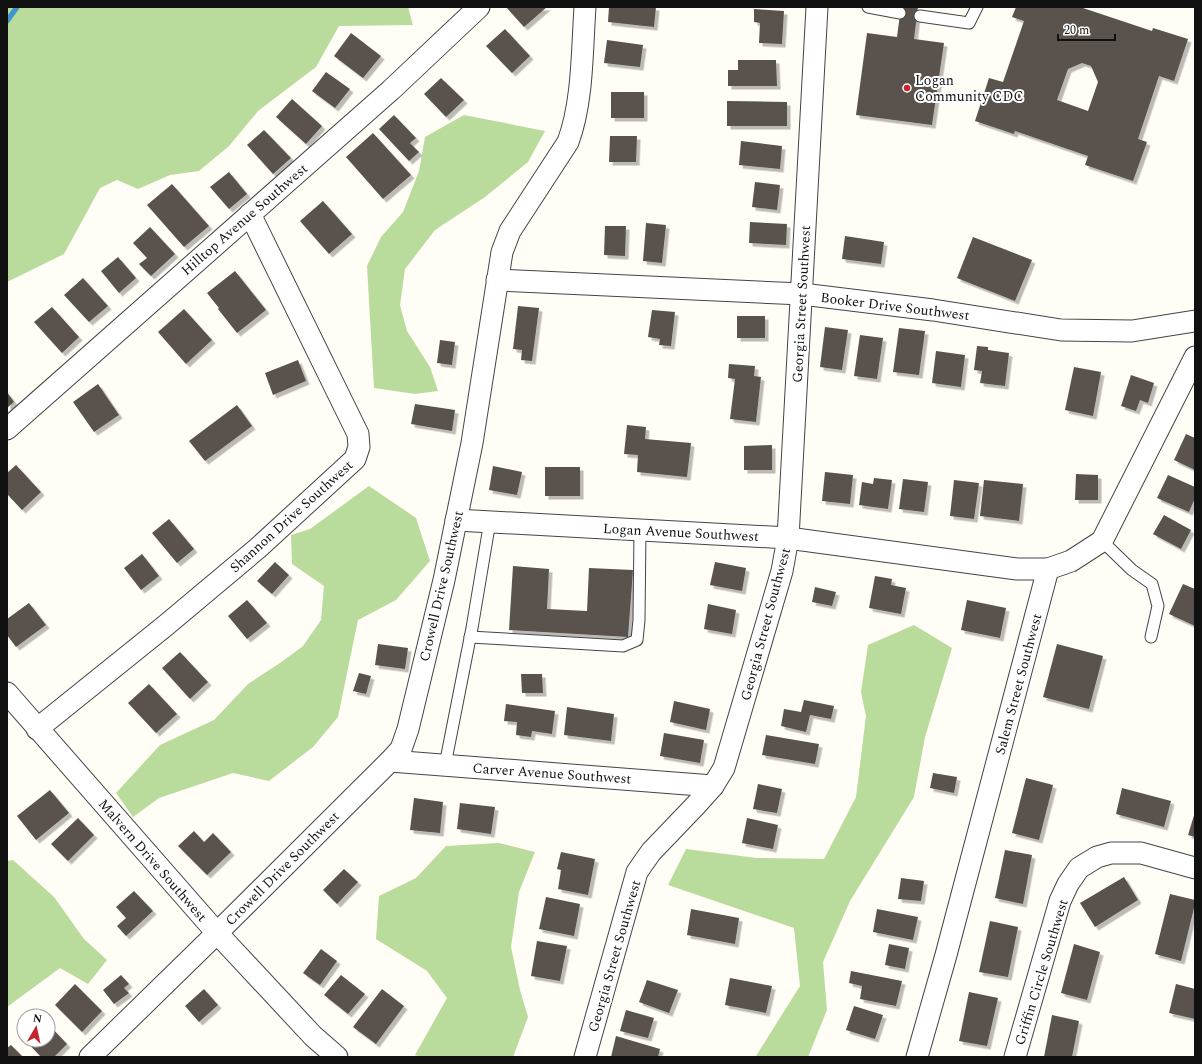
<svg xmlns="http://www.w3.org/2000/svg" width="1202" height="1064" viewBox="0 0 1202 1064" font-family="Spectral,serif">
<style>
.forest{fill:#b9dc9c}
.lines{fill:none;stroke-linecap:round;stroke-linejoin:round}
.stream{stroke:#3f96cf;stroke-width:5.5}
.building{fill:#5a524d;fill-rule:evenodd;filter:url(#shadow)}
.lane-casing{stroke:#444;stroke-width:13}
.street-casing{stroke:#444;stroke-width:23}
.lane{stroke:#fff;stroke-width:11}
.street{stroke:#fff;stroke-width:21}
.poi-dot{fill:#c4262e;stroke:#fff;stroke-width:1.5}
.labels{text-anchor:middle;stroke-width:4;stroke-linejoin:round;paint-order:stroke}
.poi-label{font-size:14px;fill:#111;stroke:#fff;text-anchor:start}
.street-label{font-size:14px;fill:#111;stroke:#fff}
</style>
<defs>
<filter id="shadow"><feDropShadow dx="3.5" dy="3.5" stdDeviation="0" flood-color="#0004"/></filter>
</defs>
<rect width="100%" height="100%" fill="#fffdf5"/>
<!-- forest -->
<g class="forest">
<polygon points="7,7 408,7 413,25 339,26 316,67 258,111 229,146 199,171 170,175 138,189 117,180 100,188 64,254 7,282"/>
<polygon points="464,115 545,131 528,162 485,197 435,230 405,269 400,305 407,331 430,367 438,391 415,394 374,388 367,266 381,237 403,212 419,171 425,137"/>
<polygon points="369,486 416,518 430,561 396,600 358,620 338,717 313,747 269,781 233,773 159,798 133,817 116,793 160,745 214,720 248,684 280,663 303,646 321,620 324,586 292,564 291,535 310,529"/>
<polygon points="914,625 952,648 925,737 914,797 850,901 823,962 827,1010 808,1057 757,1057 756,1056 800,986 794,928 668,885 686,849 757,858 824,859 856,797 866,716 861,692 868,645"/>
<polygon points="499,843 535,852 519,892 511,947 520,990 528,1017 513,1057 421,1057 415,1055 447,998 427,971 376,939 379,896 416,878 446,846"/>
<polygon points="13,860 54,897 84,939 107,960 88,984 60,968 7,1007 7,861"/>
</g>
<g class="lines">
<!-- stream -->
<polyline class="stream" points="7,21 17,7"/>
</g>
<!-- building -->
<g class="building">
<polygon points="506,7 547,7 524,27"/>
<polygon points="609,7 656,7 654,27 608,22"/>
<polygon points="901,7 918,7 914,39 944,43 932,125 856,115 867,33 897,37"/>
<path d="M1016,7h64l72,24 1,-3 35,11 -14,42 -15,-5 -21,63 9,3 -14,39 -48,-16 3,-9 -73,-25 -1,3 -39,-13 14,-43 14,4 21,-61 -12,-4zM1082,63l9,3 7,16 -10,29 -31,-11 11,-31z"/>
<polygon points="754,9 784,11 782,44 759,43 760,23 754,22"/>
<polygon points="505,29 530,56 512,73 486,46"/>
<polygon points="351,33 381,56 363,78 334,56"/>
<polygon points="607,40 643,45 640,67 604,63"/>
<polygon points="738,60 776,60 777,86 728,86 728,70 738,70"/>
<polygon points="326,72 350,89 335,108 312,91"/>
<polygon points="441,78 464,100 446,117 424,94"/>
<rect x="611" y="92" width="33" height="26"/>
<polygon points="292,99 322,126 306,144 276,117"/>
<polygon points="727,101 787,102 787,126 727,126"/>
<polygon points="394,115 416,138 410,143 419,152 409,161 379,129"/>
<polygon points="264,130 291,158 273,174 247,145"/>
<polygon points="373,133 411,175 383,199 346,157"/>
<polygon points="610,136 637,136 636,162 609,162"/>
<polygon points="741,141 782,146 780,169 739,165"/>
<polygon points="229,172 247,194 229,209 210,187"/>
<polygon points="755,182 780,185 777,210 752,207"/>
<polygon points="172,184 209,226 184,247 147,205"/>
<polygon points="323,201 352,234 329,254 300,221"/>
<polygon points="750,222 787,224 786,245 749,243"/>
<polygon points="646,223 666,225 662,263 643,261"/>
<polygon points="605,226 626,226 625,256 604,255"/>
<polygon points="150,227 175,254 151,276 139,264 147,258 133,243"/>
<polygon points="845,236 884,242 881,264 842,259"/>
<polygon points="973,237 1032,260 1015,301 957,278"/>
<polygon points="118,257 136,278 119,293 101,271"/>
<polygon points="235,271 266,310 237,333 218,309 219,308 207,293"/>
<polygon points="83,278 108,306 89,322 64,295"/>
<polygon points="518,306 539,308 532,361 521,360 522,350 513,349"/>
<polygon points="52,307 79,337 62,353 34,322"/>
<polygon points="184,309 212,340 186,364 158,332"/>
<polygon points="652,310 675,312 671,346 659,345 660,339 648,337"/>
<rect x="737" y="316" width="28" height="22"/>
<polygon points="825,327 848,330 842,370 820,367"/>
<polygon points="899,328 925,331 919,375 893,372"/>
<polygon points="860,335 883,338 877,379 854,376"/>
<polygon points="440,340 455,342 452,365 437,363"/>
<polygon points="977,346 988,347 988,350 1009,353 1005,386 980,383 982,371 974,370"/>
<polygon points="936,351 965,355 961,387 932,383"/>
<polygon points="298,360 306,381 273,395 265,373"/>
<polygon points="729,364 755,366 754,376 761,377 756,422 730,419 735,379 728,378"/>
<polygon points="1074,367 1101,372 1093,416 1065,410"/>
<polygon points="1131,375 1154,383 1148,403 1140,400 1136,411 1121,406"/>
<polygon points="98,384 119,415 94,432 73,402"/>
<polygon points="7,392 14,402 7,408"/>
<polygon points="415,404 455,410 452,431 411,424"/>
<polygon points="237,405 252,426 205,461 189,441"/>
<polygon points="627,425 646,427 645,439 691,443 687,477 637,472 638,455 624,454"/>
<polygon points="1186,434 1195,438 1195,470 1174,460"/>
<polygon points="772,445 772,470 744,470 744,446"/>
<polygon points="16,465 41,492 22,510 8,495 7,496 7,473"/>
<polygon points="493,466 522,472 517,495 489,490"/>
<rect x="545" y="467" width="35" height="29"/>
<polygon points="825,472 853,475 850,504 822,501"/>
<polygon points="1076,474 1098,475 1098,500 1075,500"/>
<polygon points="1168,475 1195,487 1195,498 1189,512 1157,498"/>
<polygon points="874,478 892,480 888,509 859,505 862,482 873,484"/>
<polygon points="903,479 928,482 924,512 899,509"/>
<polygon points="954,480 979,483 974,519 950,516"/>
<polygon points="984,480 1023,484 1019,521 980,516"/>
<polygon points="1164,515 1191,530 1181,549 1153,534"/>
<polygon points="169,519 194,549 177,563 152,533"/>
<polygon points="142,554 159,576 141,590 124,568"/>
<polygon points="275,562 289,575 272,594 257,581"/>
<polygon points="715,562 746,568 742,591 710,585"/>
<polygon points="513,566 549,569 547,609 587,611 589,568 633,570 628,637 509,630"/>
<polygon points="875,576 892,579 891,585 906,588 901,614 869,608"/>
<polygon points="1183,584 1195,589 1195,626 1169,614"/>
<polygon points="815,587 836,592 832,606 812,602"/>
<polygon points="247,600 267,623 247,639 228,616"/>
<polygon points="967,600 1006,608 1000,638 961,630"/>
<polygon points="29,603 46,625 16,647 7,635 7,619"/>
<polygon points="708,604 736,610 732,634 704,629"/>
<polygon points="378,644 408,648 405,669 375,665"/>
<polygon points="1057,644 1103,656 1089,709 1043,697"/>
<polygon points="180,652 208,682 190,699 162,668"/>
<polygon points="359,673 371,676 366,694 353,691"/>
<polygon points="521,674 542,674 543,693 522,693"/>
<polygon points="149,684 177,714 156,733 128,703"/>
<polygon points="804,700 834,706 831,719 810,715 806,732 781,726 784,709 801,712"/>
<polygon points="674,701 710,709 706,730 670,722"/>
<polygon points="506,704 555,711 552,734 532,731 531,737 516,735 517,722 504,721"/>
<polygon points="567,707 614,714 611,741 564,735"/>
<polygon points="664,733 704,740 700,763 660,756"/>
<polygon points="766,735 819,744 815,764 762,755"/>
<polygon points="933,773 957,777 954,793 930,788"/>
<polygon points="1026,778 1053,785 1039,840 1012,833"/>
<polygon points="758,784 782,789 777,813 753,809"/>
<polygon points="1122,788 1171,801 1164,827 1116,814"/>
<polygon points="50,790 69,813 36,840 17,816"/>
<polygon points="414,798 443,802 440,833 410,830"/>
<polygon points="460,803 495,807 491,834 457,829"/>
<polygon points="1195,812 1195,837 1188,835"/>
<polygon points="78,818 94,835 68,861 51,844"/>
<polygon points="747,818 778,825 773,849 742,843"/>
<polygon points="194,831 204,842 213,833 231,852 207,875 178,846"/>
<polygon points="1005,850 1032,855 1023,904 995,898"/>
<polygon points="561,852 595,859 588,895 558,889 561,870 557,869"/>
<polygon points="344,869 358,882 337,904 323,890"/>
<polygon points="1124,877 1138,900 1095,927 1080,903"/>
<polygon points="901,878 924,881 921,901 898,899"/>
<polygon points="134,891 153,911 126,936 117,926 126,918 116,907"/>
<polygon points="1170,894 1195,900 1195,904 1181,961 1155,954"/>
<polygon points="546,897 580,904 574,936 539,929"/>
<polygon points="691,909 739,918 735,944 687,935"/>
<polygon points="877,909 918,917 913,940 873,932"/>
<polygon points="990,921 1018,927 1008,977 979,972"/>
<polygon points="537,941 567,946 560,981 531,976"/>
<polygon points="889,944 909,948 905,969 885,965"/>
<polygon points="1074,944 1100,952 1087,1000 1061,993"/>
<polygon points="321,949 337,961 320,985 303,973"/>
<polygon points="851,971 902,981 896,1006 860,999 862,986 849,983"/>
<polygon points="121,975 129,984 124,988 129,993 114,1004 103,990"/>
<polygon points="341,975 365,994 348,1014 324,995"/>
<polygon points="730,978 772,986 766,1013 725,1005"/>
<polygon points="647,980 678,990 669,1013 639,1002"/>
<polygon points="75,984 102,1011 82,1032 55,1005"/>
<polygon points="1176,984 1195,989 1195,1019 1169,1013"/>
<polygon points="204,989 218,1005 199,1022 185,1006"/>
<polygon points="382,989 404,1006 376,1044 353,1027"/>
<polygon points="969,992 998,998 987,1046 959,1041"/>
<polygon points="854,1006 883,1015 875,1039 846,1030"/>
<polygon points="626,1010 654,1018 648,1038 620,1031"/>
<polygon points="1052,1015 1079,1021 1072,1057 1044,1057"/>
<polygon points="48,1024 67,1044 54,1057 41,1057 25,1040 48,1040"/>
<polygon points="616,1036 660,1049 658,1057 611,1057"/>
<polygon points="11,1045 23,1057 7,1057 7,1048"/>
</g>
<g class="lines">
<defs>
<g id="lane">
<polyline points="868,7 900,13"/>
<polyline points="920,16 969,23 977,7"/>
<polyline points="1102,541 1132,570 1152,584 1158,606 1151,637"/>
<polyline points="470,637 623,646 637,640 639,620 640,530"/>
<polyline points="445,765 472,628 490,521"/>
</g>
<g id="street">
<polyline points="497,280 802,294 933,310 1061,330 1132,331 1195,321"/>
<polyline points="7,429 391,90 479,7"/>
<polyline points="456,520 788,538 1017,569 1048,569"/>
<polyline points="7,693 217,933 313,1036 337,1057"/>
<polyline points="37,729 165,626 258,548 355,459 359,447 358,434 250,214"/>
<polyline points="390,761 713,786"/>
<path d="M90,1057l127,-124 173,-172 11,-12 7,-20 36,-149 28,-137 30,-191 8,-21 58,-89c15,-40 14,-92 17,-135"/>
<polyline points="585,1057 637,872 651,852 696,805 713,786 724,768 782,571 788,538 817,7"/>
<polyline points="917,1057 946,955 1048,569 1071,561 1102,541 1195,357"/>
<polyline points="1015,1057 1060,901 1068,884 1079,868 1097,857 1111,853 1141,853 1195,868"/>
</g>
</defs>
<!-- lane casing -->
<use href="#lane" class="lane-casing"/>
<!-- street casing -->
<use href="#street" class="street-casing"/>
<!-- lane -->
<use href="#lane" class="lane"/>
<!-- street -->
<use href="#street" class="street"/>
</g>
<!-- markers -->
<circle class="poi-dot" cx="907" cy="88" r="4"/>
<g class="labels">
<!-- poi labels -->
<g class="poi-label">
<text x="915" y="85">Logan<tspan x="915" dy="16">Community CDC</tspan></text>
</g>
<!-- street labels -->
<g class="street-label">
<text transform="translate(244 219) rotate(-41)" y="5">Hilltop Avenue Southwest</text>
<text transform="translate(801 304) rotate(-87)" y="5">Georgia Street Southwest</text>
<text transform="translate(895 306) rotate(7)" y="5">Booker Drive Southwest</text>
<text transform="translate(291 516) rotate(-42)" y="5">Shannon Drive Southwest</text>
<text transform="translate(681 532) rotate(3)" y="5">Logan Avenue Southwest</text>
<text transform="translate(441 586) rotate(-77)" y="5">Crowell Drive Southwest</text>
<text transform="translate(765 624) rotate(-75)" y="5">Georgia Street Southwest</text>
<text transform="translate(1018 684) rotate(-75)" y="5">Salem Street Southwest</text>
<text transform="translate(552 773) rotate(4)" y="5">Carver Avenue Southwest</text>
<text transform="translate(153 860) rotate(49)" y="5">Malvern Drive Southwest</text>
<text transform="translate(282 868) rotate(-45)" y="5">Crowell Drive Southwest</text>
<text transform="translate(614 956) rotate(-74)" y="5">Georgia Street Southwest</text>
<text transform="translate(1041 972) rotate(-73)" y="5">Griffin Circle Southwest</text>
</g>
</g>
<!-- border -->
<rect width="1202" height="1064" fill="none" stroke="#111111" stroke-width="16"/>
<!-- north arrow -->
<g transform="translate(36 1028) rotate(9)"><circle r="19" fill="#ffffff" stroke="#a0a0a0"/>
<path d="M0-3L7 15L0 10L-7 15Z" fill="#c4262e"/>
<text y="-6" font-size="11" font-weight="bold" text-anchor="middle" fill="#111111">N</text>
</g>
<!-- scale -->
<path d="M1058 34v6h57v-6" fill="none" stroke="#111111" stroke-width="2"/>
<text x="1064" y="34" font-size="12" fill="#111111" stroke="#ffffff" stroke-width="3" paint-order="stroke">20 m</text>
</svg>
